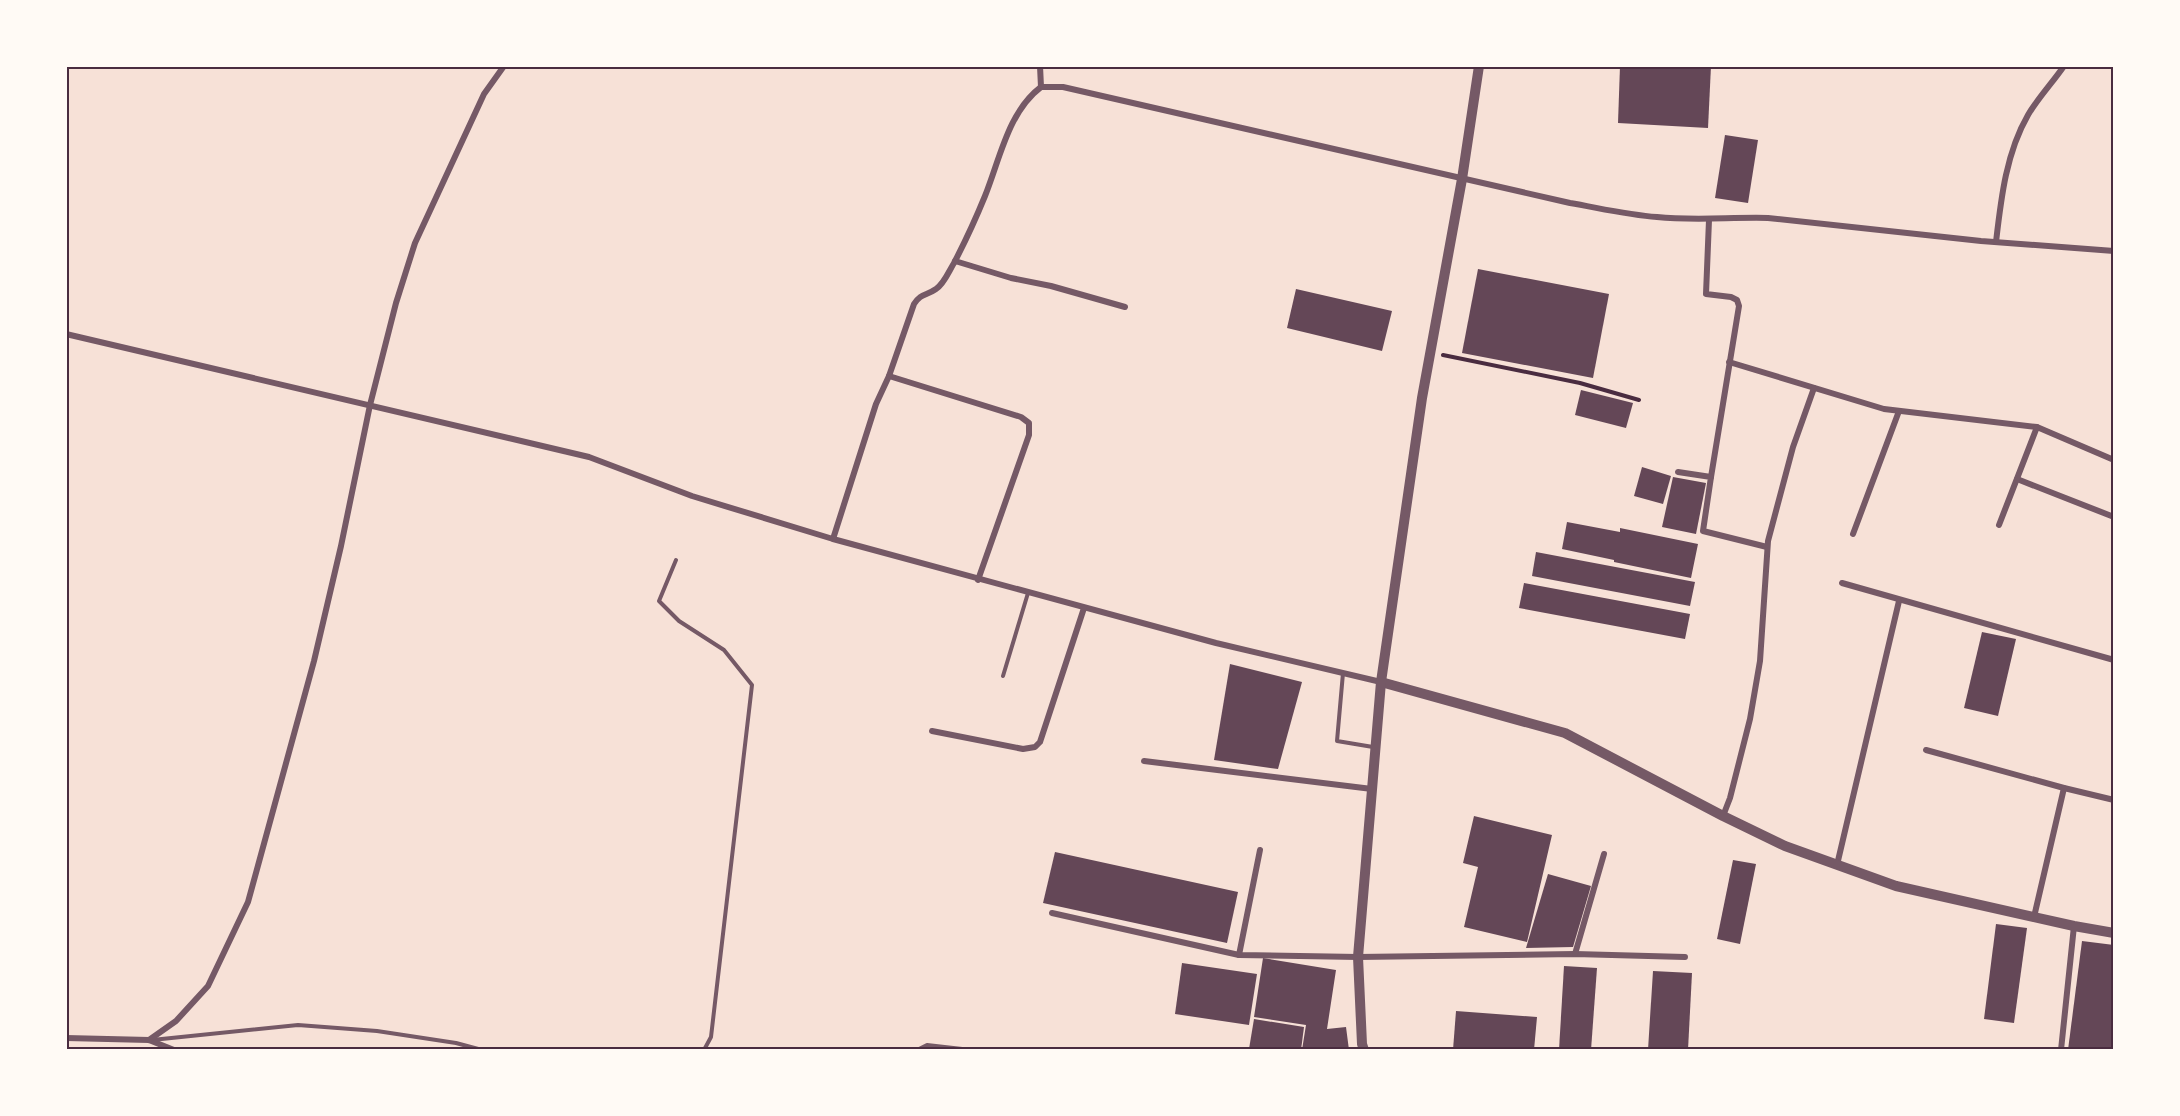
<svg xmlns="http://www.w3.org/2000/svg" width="2180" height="1116" viewBox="0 0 2180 1116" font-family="Merriweather,serif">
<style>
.building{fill:#644757}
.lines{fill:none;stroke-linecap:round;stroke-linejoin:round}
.path{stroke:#4a2c40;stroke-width:4}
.service{stroke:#755966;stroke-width:4}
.minor{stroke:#755966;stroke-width:6}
.tertiary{stroke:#755966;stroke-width:10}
.neatline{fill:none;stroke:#4a2c40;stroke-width:2}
</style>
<rect width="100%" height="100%" fill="#f7e1d7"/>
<!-- building -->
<g class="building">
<polygon points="1620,66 1711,66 1708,128 1618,123"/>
<polygon points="1725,135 1758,140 1748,203 1715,198"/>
<polygon points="1478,269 1609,294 1593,378 1462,353"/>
<polygon points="1296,289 1392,311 1382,351 1287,328"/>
<polygon points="1581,390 1633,403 1626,428 1575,415"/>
<polygon points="1642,467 1671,476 1663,504 1634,496"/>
<polygon points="1673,477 1706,483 1696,534 1662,527"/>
<polygon points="1567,522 1620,532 1620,528 1698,544 1691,578 1614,562 1614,560 1562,549"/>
<polygon points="1536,552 1695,582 1690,606 1532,576"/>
<polygon points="1524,583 1690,614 1685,639 1519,608"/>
<polygon points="1982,632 2016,639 1998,716 1964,708"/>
<polygon points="1230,664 1302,682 1278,769 1214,760"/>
<polygon points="1474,816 1552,835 1527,942 1464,927 1478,867 1463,863"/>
<polygon points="1055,852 1238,892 1227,943 1043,903"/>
<polygon points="1733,860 1756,864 1740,944 1717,939"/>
<polygon points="1548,874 1591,886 1573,947 1526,948"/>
<polygon points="1996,924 2027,928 2014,1023 1984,1019"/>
<polygon points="2082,941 2114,945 2114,1032 2112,1050 2068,1050"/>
<polygon points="1263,958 1336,970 1327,1029 1346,1027 1349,1050 1302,1050 1306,1025 1254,1017"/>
<polygon points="1182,963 1257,974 1249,1025 1175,1014"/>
<polygon points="1564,966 1597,968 1591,1050 1559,1050"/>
<polygon points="1653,971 1692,973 1688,1050 1648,1050"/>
<polygon points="1456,1011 1537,1017 1534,1050 1453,1050"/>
<polygon points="1254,1019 1304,1027 1301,1050 1249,1049"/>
</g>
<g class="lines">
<!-- path -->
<polyline class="path" points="1443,355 1580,383 1639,400"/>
<!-- service -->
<g class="service">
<polyline points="676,560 659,601 679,621 724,650 752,685 711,1037 704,1050"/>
<polyline points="1343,673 1337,741 1373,747"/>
<polyline points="1003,676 1028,593"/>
<polyline points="152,1040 298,1025 377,1031 456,1043 482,1050"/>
<polyline points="917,1050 927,1045 971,1050"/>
</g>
<!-- minor -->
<g class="minor">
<polyline points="1040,66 1041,87"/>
<polyline points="1709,220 1706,294 1731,297 1737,300 1739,306 1711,477"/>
<path d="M1996,242c5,-43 10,-89 32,-127 10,-17 25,-33 36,-49"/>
<polyline points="955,261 1011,278 1051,286 1125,307"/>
<polyline points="66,334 589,457 692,496 833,539 1216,643 1381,682"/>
<polyline points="1729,362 1884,409 2037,427 2114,460"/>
<polyline points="889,376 1021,417 1029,423 1029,435 978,580"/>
<polyline points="1678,472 1711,477 1703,531 1767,547"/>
<polyline points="2017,479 2114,517"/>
<polyline points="1999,525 2037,427"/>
<polyline points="1853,534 1899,411"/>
<path d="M833,539l43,-135 13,-28 25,-72c7,-11 12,-8 22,-15 8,-5 13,-18 18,-26 11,-21 22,-45 31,-67 15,-37 23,-84 56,-109h22l507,116c29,5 58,12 87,14 37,4 74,0 111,1l213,23 133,10"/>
<polyline points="1842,583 2114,660"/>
<polyline points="932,731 1023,749 1035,747 1040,742 1084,608"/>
<polyline points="1926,750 2064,788 2114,800"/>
<polyline points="1144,761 1372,789"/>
<polyline points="1723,816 1730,798 1750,719 1760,661 1768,541 1793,447 1814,388"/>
<polyline points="1837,865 1899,601"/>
<polyline points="1052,913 1239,955 1358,957 1575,954 1685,957"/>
<polyline points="2034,917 2064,788"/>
<polyline points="1575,954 1604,854"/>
<polyline points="1239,955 1260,850"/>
<polyline points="66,1038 149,1040 174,1050"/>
<polyline points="149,1040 176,1021 208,986 248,902 314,661 341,546 370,405 396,303 415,243 484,94 504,66"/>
<polyline points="2061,1050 2074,926"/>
</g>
<!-- tertiary -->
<g class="tertiary">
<polyline points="1381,682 1565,733 1723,816 1785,846 1896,886 2074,926 2114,933"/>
<polyline points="1364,1050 1362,1044 1358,957 1381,682 1422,398 1462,179 1479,66"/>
</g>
</g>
<!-- border -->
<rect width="2180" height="1116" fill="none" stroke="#fffaf5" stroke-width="135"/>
<rect x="68" y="68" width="2044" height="980" class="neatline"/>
</svg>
